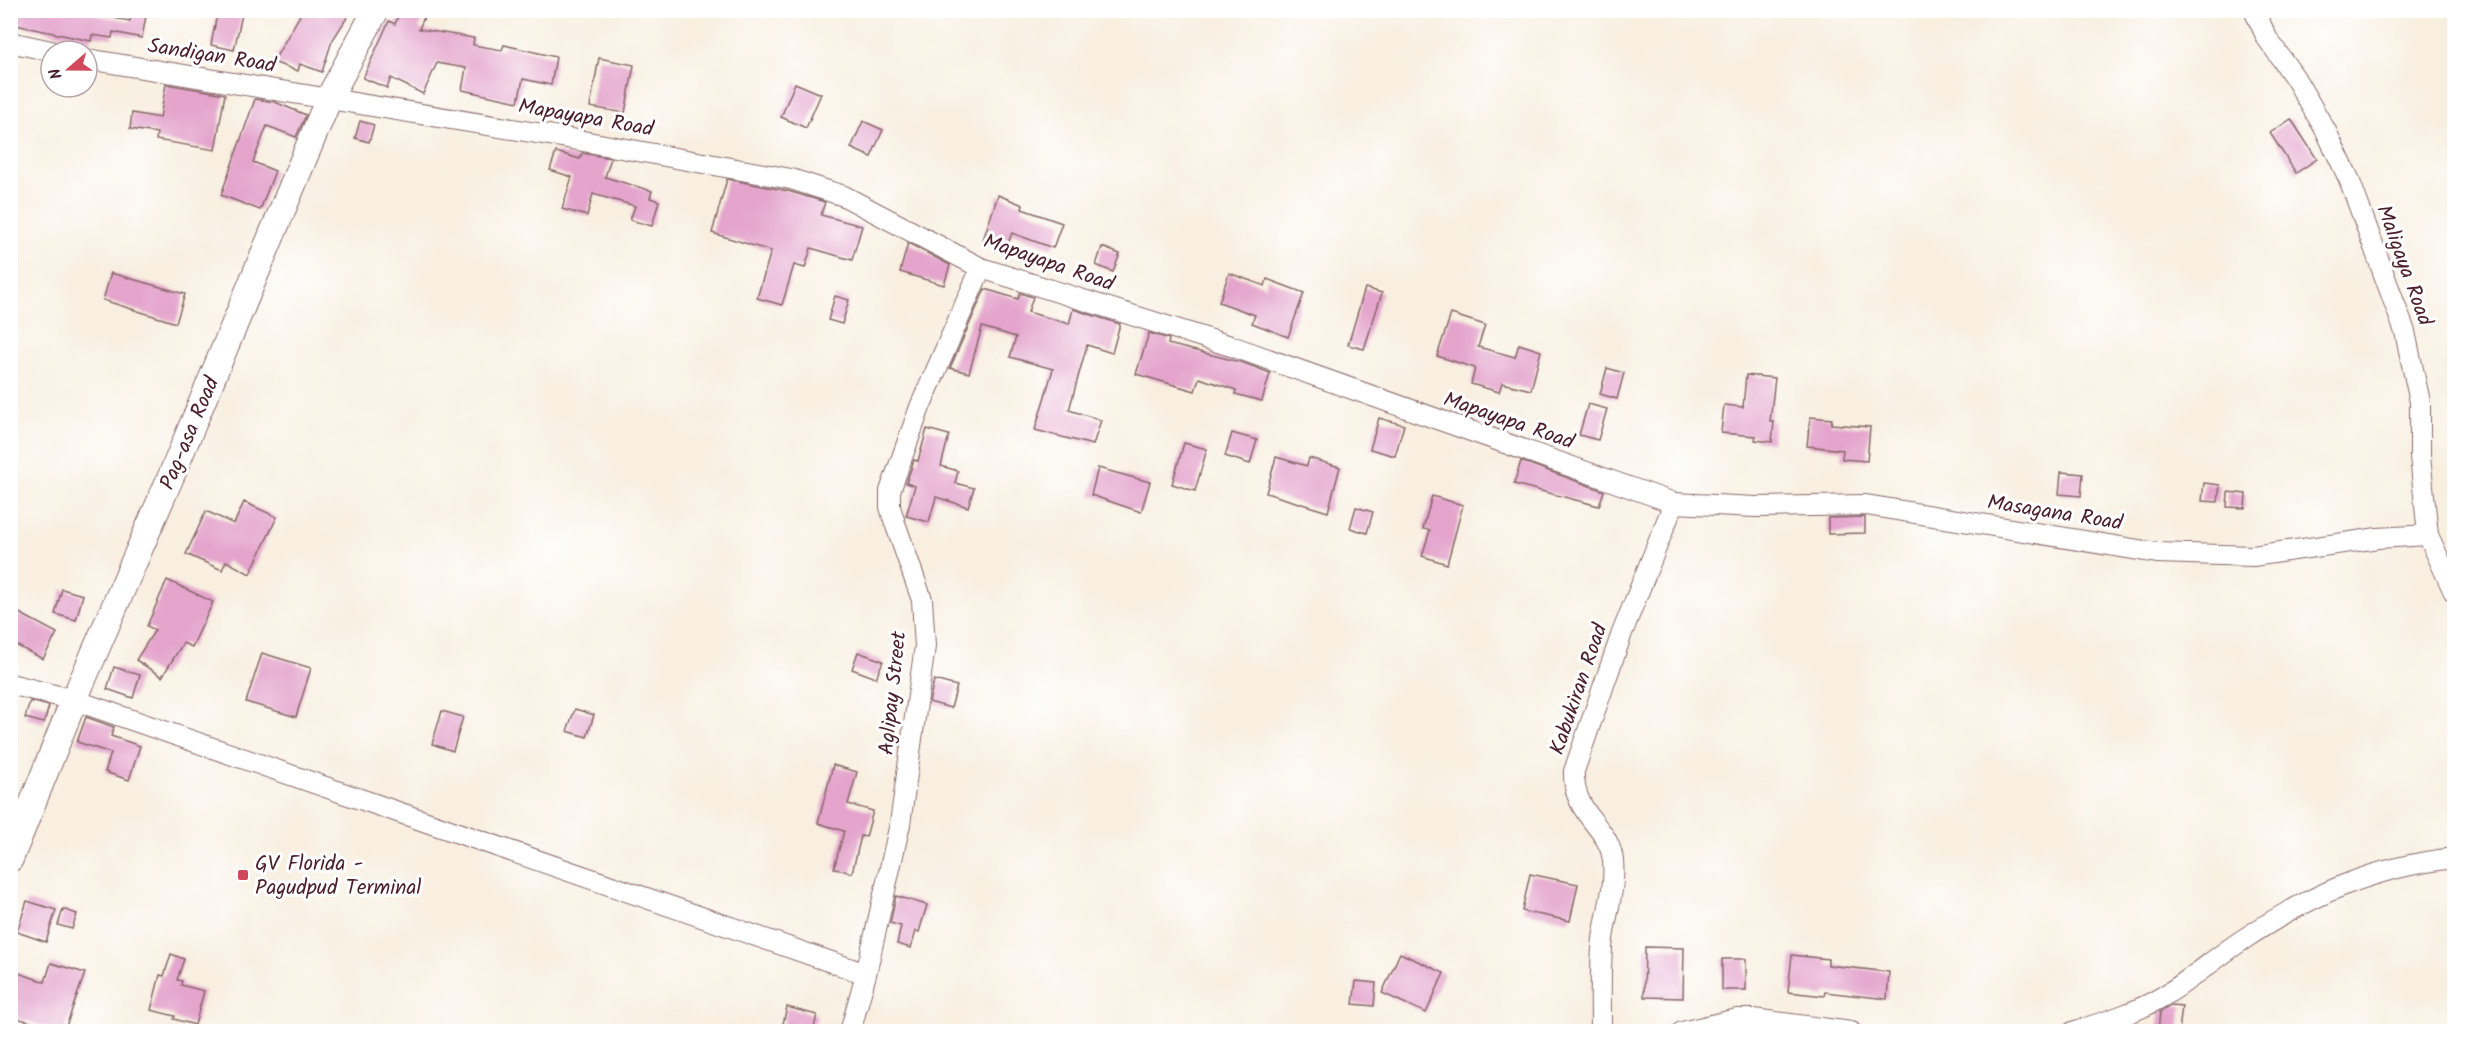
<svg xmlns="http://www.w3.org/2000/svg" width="2465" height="1042" viewBox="0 0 2465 1042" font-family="Kalam,sans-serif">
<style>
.building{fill:#e4a4cc}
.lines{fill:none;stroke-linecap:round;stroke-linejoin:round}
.minor-casing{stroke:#87686a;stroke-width:22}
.major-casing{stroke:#87686a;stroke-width:28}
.minor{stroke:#fff;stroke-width:20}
.major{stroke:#fff;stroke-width:26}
.poi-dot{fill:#d1495b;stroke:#fff;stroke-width:2}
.labels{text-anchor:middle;stroke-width:6;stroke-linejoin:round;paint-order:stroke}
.street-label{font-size:21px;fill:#4a1f2b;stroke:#fff}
.poi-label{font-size:21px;fill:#4a1f2b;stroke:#fff;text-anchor:start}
</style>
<rect width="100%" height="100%" fill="#fff"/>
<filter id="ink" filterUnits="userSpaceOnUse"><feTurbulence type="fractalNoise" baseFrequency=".0167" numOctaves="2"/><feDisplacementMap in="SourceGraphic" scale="12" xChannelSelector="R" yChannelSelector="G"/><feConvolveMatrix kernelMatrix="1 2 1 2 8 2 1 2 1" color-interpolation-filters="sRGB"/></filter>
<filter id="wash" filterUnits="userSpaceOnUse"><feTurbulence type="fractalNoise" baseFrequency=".008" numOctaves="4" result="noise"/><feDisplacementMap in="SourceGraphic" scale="24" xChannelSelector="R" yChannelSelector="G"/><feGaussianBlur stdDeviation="1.35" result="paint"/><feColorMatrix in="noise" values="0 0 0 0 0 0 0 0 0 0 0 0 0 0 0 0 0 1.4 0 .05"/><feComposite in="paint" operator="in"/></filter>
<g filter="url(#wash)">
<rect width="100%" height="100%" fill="#f8efe0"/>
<g id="blocks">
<!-- building -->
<g class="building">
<polygon points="17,10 96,10 96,15 130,21 132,10 147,10 142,38 113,32 112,38 92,35 91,41 15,25"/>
<polygon points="226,10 243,10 234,50 211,45 217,14 225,16"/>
<polygon points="303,10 339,10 348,16 332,41 322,72 300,64 298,71 273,62"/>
<polygon points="401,10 427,10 419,29 474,38 473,45 502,50 504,45 556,57 551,85 523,79 518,102 462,90 466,68 437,63 423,94 391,78 387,88 363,78 389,21 395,24"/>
<polygon points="599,58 634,65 625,113 590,107"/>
<polygon points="795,83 821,94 806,128 781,117"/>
<polygon points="166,84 225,94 215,150 156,140 157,133 130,129 132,113 160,118"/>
<polygon points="255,99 275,102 306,115 296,137 267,126 253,162 275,171 260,210 221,195"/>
<polygon points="2291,119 2317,159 2296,173 2270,133"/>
<polygon points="360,121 374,125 369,142 355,138"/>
<polygon points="863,121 883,130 871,157 851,148"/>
<polygon points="556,152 580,159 582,153 611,158 605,177 652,191 650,198 659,201 652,226 630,220 635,206 593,194 587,216 562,209 572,177 550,170"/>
<polygon points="727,179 788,191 825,202 821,215 862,226 852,260 811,248 805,268 794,265 782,305 757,298 771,251 712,233"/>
<polygon points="998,195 1023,205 1022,209 1062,223 1053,248 1012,233 1006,249 983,240"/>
<polygon points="908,243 950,265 944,285 900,272"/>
<polygon points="1102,247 1120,254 1113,272 1096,265"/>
<polygon points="111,273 185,294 176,323 103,300"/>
<polygon points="1229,273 1265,286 1267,279 1304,293 1288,337 1252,323 1255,315 1219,302"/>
<polygon points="1365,288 1382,293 1364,349 1348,345"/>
<polygon points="985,289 1018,299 1020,293 1033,297 1028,312 1069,324 1073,309 1120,324 1112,353 1087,345 1069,410 1101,420 1093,445 1035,430 1053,369 1010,357 1016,337 982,327 969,373 950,368"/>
<polygon points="835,296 849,300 842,324 828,320"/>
<polygon points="1451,314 1485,325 1478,347 1515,357 1519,344 1541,351 1531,390 1502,383 1499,392 1471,384 1475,368 1437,356"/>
<polygon points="1149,333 1169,339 1168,344 1244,363 1270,373 1262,401 1235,394 1236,390 1199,378 1195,391 1136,374"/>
<polygon points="1607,368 1624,373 1617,399 1600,394"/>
<polygon points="1746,375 1775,378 1770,422 1774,422 1772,442 1755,440 1756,436 1721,433 1724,405 1743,407"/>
<polygon points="1588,404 1607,409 1598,440 1579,435"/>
<polygon points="1810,417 1832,419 1831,424 1870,427 1867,461 1842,459 1843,450 1807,446"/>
<polygon points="1379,418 1404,425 1395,456 1370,449"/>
<polygon points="927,429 949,435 941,466 958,471 955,483 974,488 968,507 936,497 929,522 906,516 915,486 906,483 914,460 918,461"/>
<polygon points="1232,433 1257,440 1250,464 1225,456"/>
<polygon points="1184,443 1207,449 1195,491 1172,484"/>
<polygon points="1276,457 1307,466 1309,458 1340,467 1328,512 1266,493"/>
<polygon points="1521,461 1604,491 1599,506 1514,484"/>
<polygon points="1098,468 1150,482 1141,512 1091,495"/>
<polygon points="2061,472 2083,474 2081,496 2059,494"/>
<polygon points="2204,483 2220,485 2218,502 2202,501"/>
<polygon points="2228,492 2246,494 2245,508 2227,507"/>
<polygon points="1432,496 1463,505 1447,564 1422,556 1430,530 1423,529"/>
<polygon points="244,502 277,517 250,574 226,561 222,570 186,554 206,511 234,524"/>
<polygon points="1356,507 1373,512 1367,533 1350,528"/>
<polygon points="1865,517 1865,533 1828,534 1828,518"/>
<polygon points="167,580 213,602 192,647 183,643 162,677 136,660 155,630 147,626"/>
<polygon points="62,589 83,595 76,620 55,614"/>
<polygon points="10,608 57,633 43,659 10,642"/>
<polygon points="858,652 883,661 876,678 852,669"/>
<polygon points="262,653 311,668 296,717 246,702"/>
<polygon points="114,667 140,675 133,698 107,689"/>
<polygon points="934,680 957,686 951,708 929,702"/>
<polygon points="30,701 49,706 44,723 25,718"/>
<polygon points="575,709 594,715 587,737 567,731"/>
<polygon points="442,711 463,717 453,751 432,744"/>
<polygon points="86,717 114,727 111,736 140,746 129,780 105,772 111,753 77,742"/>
<polygon points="833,765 857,772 848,804 873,811 866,837 861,836 852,873 834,868 844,831 818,823"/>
<polygon points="1530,874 1578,884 1570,921 1522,911"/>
<polygon points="896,896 927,905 919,932 916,931 911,948 897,944 901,926 890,923"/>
<polygon points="27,901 56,910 46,942 17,932"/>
<polygon points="63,909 77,914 72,929 58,925"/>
<polygon points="1645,947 1684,948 1683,998 1644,997"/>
<polygon points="1400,953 1444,973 1426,1013 1382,993"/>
<polygon points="171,954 184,959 177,980 182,981 181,985 204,991 195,1025 174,1019 175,1016 151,1010 160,975 164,976"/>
<polygon points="1792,955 1828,959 1828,965 1889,972 1887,999 1825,992 1824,996 1788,992"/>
<rect x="1722" y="959" width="24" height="31"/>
<polygon points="51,963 85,973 64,1032 10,1016 10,970 45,982"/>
<polygon points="1356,981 1376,983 1374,1006 1353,1004"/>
<polygon points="2172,1005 2182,1006 2179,1032 2158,1032 2160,1012"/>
<polygon points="787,1007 817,1015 813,1032 781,1032"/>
</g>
</g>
</g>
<g filter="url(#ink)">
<use href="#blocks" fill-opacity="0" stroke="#87686a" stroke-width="1.5"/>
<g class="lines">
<defs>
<g id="minor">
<polyline points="2254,10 2267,38 2295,78 2326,131 2349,179 2405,332 2420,402 2420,456 2428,535 2454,592"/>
<polyline points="10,42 51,51"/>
<polyline points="87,59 561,137 791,179 844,196 981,268 1234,347 1674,503 1756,507 1866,505 2157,553 2253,556 2378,538 2428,535"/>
<polyline points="10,684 74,700 866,974"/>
<polyline points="850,1032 866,974 900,824 925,646 922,600 895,523 890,507 890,491 920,407 981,268"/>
<path d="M1601,1032c0,-28 -1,-56 1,-84 2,-29 14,-58 11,-87 -3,-35 -41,-45 -39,-90l48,-138 52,-130"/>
<polyline points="1682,1032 1737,1019 1753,1019 1851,1032"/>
<path d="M2073,1032c31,-10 62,-19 89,-35 29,-17 54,-40 82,-58 68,-45 129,-72 210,-81"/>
</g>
<polyline id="major" points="10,859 74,700 172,474 329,98 376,10"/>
</defs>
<!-- minor casing -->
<use href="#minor" class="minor-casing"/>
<!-- major casing -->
<use href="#major" class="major-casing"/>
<!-- minor -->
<use href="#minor" class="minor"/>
<!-- major -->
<use href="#major" class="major"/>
</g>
</g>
<!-- markers -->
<rect class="poi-dot" x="237" y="869" width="12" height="12" rx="3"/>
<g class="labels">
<!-- street labels -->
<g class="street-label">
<text transform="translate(212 55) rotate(9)" y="7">Sandigan Road</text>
<text transform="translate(586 117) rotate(10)" y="7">Mapayapa Road</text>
<text transform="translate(1049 262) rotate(19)" y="7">Mapayapa Road</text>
<text transform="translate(2405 265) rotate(70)" y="7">Maligaya Road</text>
<text transform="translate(1509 420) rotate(19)" y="7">Mapayapa Road</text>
<text transform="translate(189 433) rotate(-67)" y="7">Pag-asa Road</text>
<text transform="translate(2055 512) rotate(9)" y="7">Masagana Road</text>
<text transform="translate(1578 689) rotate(-71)" y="7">Kabukiran Road</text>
<text transform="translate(892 693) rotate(-84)" y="7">Aglipay Street</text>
</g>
<!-- poi labels -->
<g class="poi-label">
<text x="255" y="870">GV Florida -<tspan x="255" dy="24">Pagudpud Terminal</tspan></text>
</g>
</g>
<!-- margin -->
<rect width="2465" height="1042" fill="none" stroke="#fff" stroke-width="36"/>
<!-- north arrow -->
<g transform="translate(69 69) rotate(250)"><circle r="28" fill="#ffffff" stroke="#b7a5aa" stroke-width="1.5"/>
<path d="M0-4.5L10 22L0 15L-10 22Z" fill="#d1495b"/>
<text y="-9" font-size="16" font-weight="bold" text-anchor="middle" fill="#4a1f2b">N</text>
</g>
</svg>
